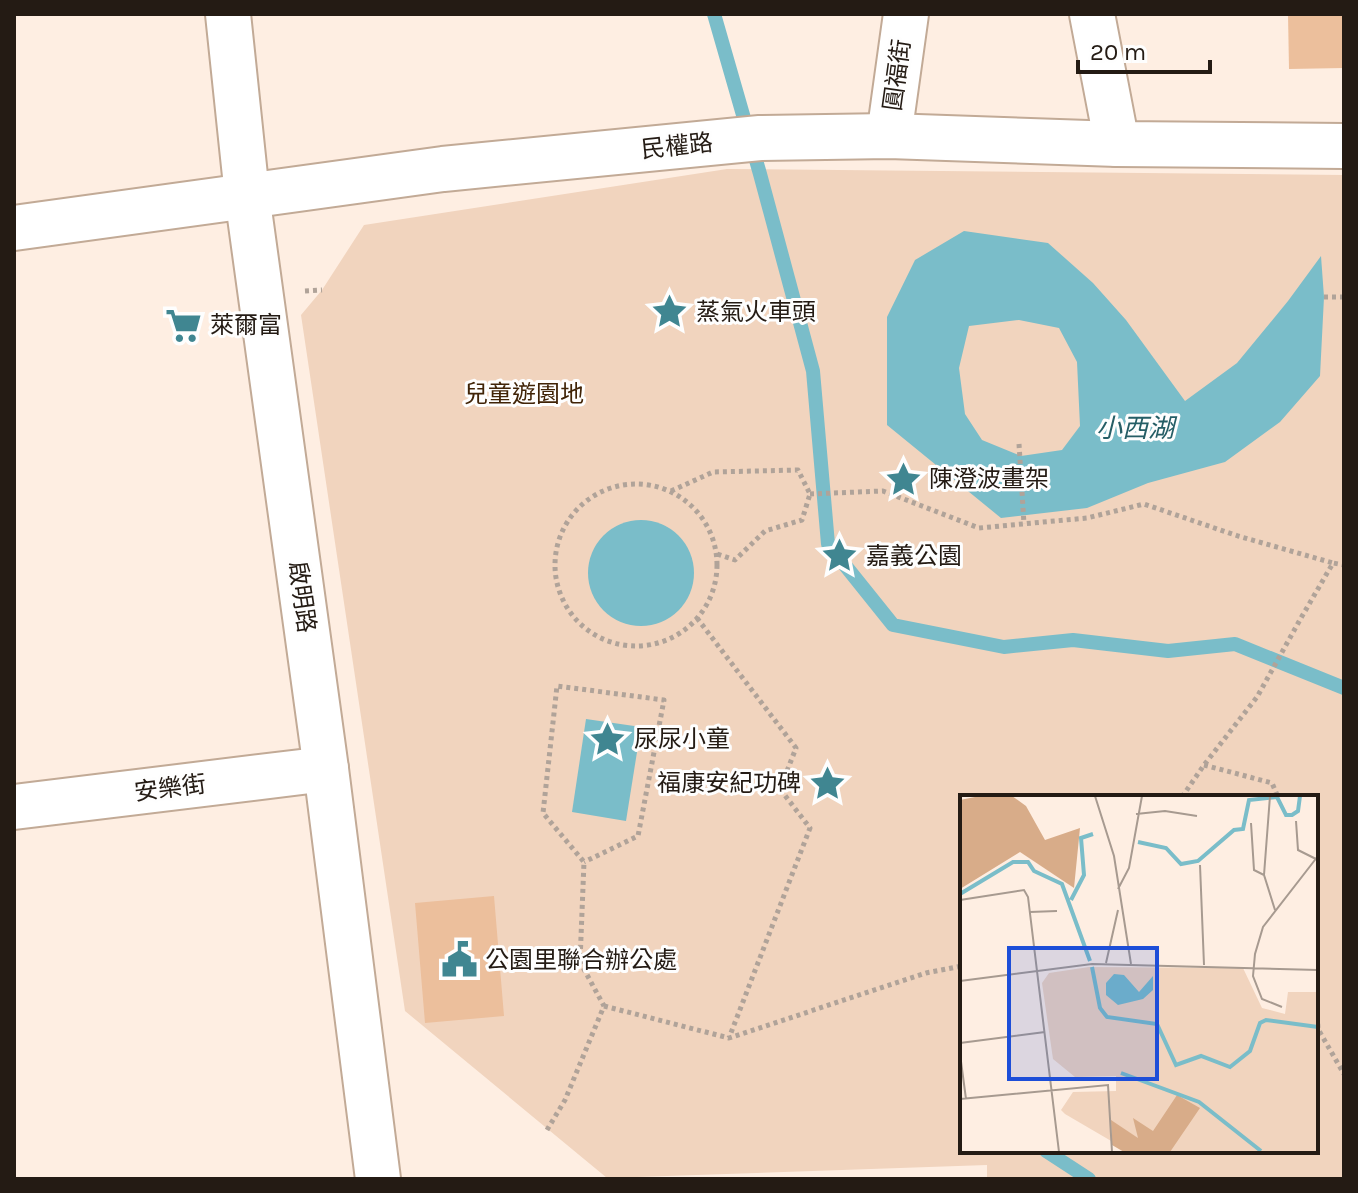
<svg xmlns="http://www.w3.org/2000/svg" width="1358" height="1193" viewBox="0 0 1358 1193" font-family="Karla,'Noto Sans TC',sans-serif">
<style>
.green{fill:#f1d4be;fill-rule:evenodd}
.water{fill:#7abdc9;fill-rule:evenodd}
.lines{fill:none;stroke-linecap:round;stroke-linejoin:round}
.stream{stroke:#7abdc9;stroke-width:14}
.building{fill:#ecbf9c}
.minor-casing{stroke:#c2aa96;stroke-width:48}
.tertiary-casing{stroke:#c2aa96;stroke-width:48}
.path{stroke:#b0a399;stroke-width:5;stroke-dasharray:4 4;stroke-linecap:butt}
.minor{stroke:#fff;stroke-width:44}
.tertiary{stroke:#fff;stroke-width:44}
.labels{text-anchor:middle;stroke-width:6;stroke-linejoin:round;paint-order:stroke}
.street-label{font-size:24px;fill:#241b14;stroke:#fefefe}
.poi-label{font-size:24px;fill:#241b14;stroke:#fefefe;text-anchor:start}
.park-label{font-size:24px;fill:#402306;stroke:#fefefe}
.water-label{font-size:26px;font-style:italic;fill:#255e66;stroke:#fefefe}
.inset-river{fill:none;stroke:#7abdc9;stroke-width:4}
.inset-road{fill:none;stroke:#a79a90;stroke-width:2}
.view{fill:#1d4ed8;fill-opacity:0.15;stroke:#1d4ed8;stroke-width:4}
.inset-edge{fill:none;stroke:#241b14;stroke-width:4}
</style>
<rect width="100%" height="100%" fill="#feeee2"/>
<!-- green -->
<path class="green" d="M727,169l617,6v1004h-357v-14l-380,13 -202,-167 -104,-696 21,-25 42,-65zM962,797h354v354h-354z"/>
<!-- water -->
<g class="water">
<path d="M964,231l84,12 45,40 33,37 59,81 52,-38 51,-62 33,-45 3,41 -4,79 -40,46 -55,40 -77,21 -61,25 -86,10 -114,-93v-108l28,-57zM1019,320l40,8 18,34 3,64 -18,24 -41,6 -39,-16 -17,-26 -6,-46 10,-42z"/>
<circle cx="641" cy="573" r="53"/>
<polygon points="586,719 641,727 626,821 572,812"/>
</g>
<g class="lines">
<!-- stream -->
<g class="stream">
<polyline points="714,14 760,174 813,371 828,544 893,625 1004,647 1073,640 1168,651 1235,644 1344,688"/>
<polyline points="1046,1151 1089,1179"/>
</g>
</g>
<!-- building -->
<g class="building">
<polygon points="1288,14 1344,14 1344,68 1289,69"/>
<polygon points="494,896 504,1016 425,1023 415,903"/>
</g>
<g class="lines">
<defs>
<g id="minor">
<polyline points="228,14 247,195"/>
<polyline points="1092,14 1117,144"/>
<polyline points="889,136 906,14"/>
<polyline points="14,228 443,169 760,138 889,136 1117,144 1344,146"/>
<polyline points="14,807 326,769"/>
</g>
<polyline id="tertiary" points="247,195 326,769 378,1179"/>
</defs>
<!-- minor casing -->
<use href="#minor" class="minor-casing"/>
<!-- tertiary casing -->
<use href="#tertiary" class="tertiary-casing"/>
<!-- path -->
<g class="path">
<polyline points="305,291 322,290"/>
<polyline points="1324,297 1344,297"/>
<polyline points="1019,444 1024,524"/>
<circle cx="636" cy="565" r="81"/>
<polyline points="671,491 713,472 798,470 810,494 802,520 765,531 735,560 717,554"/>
<polyline points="810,494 883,491 979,528 1087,518 1144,504 1238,536 1333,563"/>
<polyline points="697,618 796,748 780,789 810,828 729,1038"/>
<polyline points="1204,765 1272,783 1278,797"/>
<polyline points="1182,797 1204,765 1257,697 1301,618 1333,563 1344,565"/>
<polyline points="1316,992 1318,1029 1344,1074"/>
<polyline points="604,1006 729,1038 926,973 962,966"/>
<polyline points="547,1130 565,1100 604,1006 580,962 584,862 543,813 557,686 664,700 638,836 584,862"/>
</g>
<!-- minor -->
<use href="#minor" class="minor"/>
<!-- tertiary -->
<use href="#tertiary" class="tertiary"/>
</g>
<!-- icons -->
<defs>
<symbol id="sight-bare" viewBox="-9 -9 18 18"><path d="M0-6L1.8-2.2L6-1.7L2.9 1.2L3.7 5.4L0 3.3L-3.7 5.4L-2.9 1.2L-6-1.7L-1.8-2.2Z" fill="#408691" stroke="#fefefe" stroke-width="2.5" paint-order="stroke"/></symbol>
<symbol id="supermarket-bare" viewBox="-9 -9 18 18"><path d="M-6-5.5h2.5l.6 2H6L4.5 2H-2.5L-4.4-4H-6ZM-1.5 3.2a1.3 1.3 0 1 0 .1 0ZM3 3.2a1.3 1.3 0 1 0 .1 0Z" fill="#408691" stroke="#fefefe" stroke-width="2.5" paint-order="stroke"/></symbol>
<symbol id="civic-bare" viewBox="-9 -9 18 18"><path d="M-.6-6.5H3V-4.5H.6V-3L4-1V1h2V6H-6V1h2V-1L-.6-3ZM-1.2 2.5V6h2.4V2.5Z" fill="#408691" stroke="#fefefe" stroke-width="2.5" paint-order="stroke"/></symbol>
</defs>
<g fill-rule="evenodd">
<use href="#sight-bare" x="644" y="286" width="51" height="51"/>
<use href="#supermarket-bare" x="158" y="300" width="51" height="51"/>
<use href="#sight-bare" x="878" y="454" width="51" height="51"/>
<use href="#sight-bare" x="814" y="530" width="51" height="51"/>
<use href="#sight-bare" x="582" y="714" width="51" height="51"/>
<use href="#sight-bare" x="802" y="758" width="51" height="51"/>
<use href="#civic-bare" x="434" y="934" width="51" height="51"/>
</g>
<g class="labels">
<!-- street labels -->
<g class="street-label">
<text transform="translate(897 75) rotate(-82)" y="8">圓福街</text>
<text transform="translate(677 146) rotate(-6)" y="8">民權路</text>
<text transform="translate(302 597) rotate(82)" y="8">啟明路</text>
<text transform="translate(170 788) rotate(-7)" y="8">安樂街</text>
</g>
<!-- poi labels -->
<g class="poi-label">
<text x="696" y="320">蒸氣火車頭</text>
<text x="210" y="333">萊爾富</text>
<text x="929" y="487">陳澄波畫架</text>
<text x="866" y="564">嘉義公園</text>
<text x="634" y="747">尿尿小童</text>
<text x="801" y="791" text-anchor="end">福康安紀功碑</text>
<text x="485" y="968">公園里聯合辦公處</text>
</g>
<!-- park labels -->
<g class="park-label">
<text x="524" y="402">兒童遊園地</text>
</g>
<!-- water labels -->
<g class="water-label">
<text x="1135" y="437">小西湖</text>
</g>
</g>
<!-- overview -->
<g transform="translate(960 795)">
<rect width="358" height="358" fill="#feeee2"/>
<path d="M129,172l154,1 19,40 23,6 3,-22h30v160h-188l-65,-38 -4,-4 12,-18 43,-1v-15l-41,1 -22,-18 -11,-76 7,-10z" fill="#f1d4be"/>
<path d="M20,1h32l14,10 19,34 35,-12 -6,60 -54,-36 -60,37v-89zM217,300l23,13 -30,44h-46l-12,-7 -1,-25 27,18 -5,-20 20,13z" fill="#d8ac89"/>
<path d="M154,179l10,1 15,17 14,-16v14l-10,9 -25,6 -12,-10v-12z" fill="#7abdc9"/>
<path class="inset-river" d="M178,47l28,6 15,16 17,-3 36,-31 9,-1 6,-29 28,-3 9,18h6l6,-4 2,-15M0,99l53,-32h15l6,9 28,13 28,77M111,105l13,-25 -3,-37 12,-4M132,172l8,41 7,9 50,7 19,41 25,-9 29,11 20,-16 10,-28 6,-3 52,7M161,278l78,29 62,49"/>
<path class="inset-road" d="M135,1l19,60 17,108M176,19l29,-3 32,5M336,26l2,29 18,9M291,28l3,47 10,5 11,35M240,70l4,100M304,80l6,-79M158,94l11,-21 13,-72M0,105l64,-10 4,7 31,255M70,117l27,-1M146,168l12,-53M0,186l132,-17 226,6M322,212l-20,-8 -9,-23 2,-22 8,-27 55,-71M0,248l85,-11M0,259l6,45M0,304l148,-14 4,67"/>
<path class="view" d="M49,153h148v131h-148z"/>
<rect width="358" height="358" class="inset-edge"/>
</g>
<!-- border -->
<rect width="1358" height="1193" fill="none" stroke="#241b14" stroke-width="32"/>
<!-- scale -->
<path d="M1078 60v12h132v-12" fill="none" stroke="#241b14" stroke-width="4"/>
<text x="1090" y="60" font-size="24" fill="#241b14" stroke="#fefefe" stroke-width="6" paint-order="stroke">20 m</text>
</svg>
